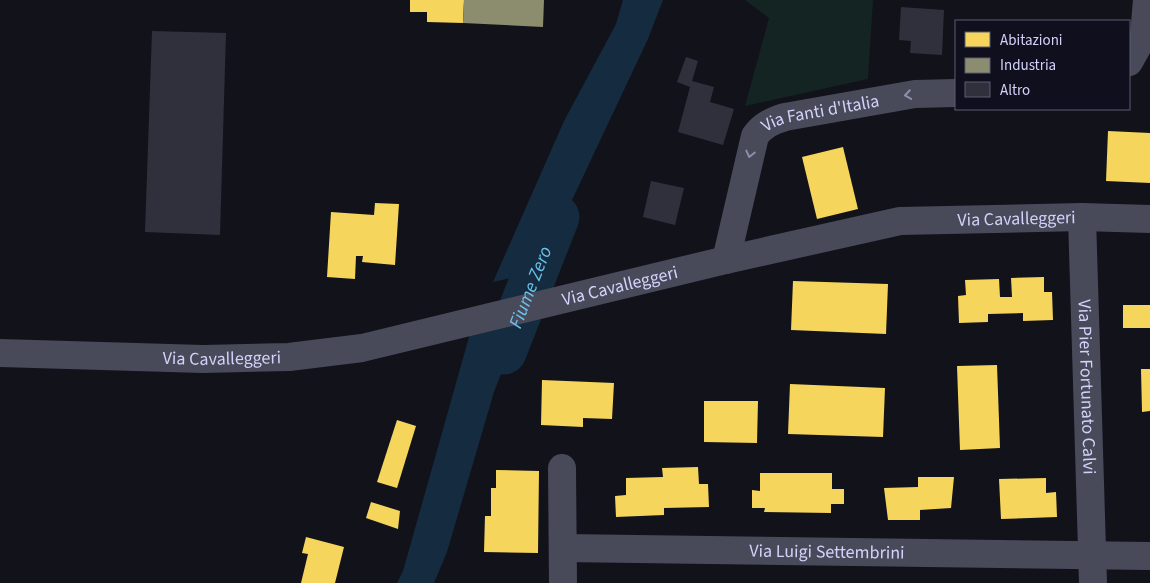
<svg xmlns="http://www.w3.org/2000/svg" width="1150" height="583" viewBox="0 0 1150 583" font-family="'Source Sans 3',sans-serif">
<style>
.green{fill:#132423}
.water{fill:#152b3f}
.homes{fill:#f6d55c}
.industry{fill:#8c8c6e}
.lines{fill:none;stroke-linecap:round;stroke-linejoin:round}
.river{stroke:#152b3f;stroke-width:45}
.building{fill:#30303d}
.street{stroke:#484a5a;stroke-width:28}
.oneway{stroke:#8d8eaa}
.labels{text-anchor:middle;stroke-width:5;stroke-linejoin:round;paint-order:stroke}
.street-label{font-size:18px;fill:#d2d2fa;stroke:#0f0f1e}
.water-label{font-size:19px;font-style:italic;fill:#6cc3ed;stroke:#0f0f1e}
</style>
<rect width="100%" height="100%" fill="#12121a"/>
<!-- green -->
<polygon class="green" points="745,0 873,0 868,79 745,106 769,18"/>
<!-- water -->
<g class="water">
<polygon points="623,0 663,0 648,39 538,272 493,282 564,121 616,24"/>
<polygon points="521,323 494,392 447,552 434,583 397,583 403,571 471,330"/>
</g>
<!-- homes -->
<g class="homes">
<polygon points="410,0 464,0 463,23 427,22 427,12 410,12"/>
<polygon points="1108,131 1150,133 1150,183 1106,181"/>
<polygon points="843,147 858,209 817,219 802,157"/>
<polygon points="375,203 399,204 395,265 362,262 363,256 356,256 355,279 327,277 331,212 374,215"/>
<polygon points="1044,277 1044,292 1052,292 1053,320 1023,321 1023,313 988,314 988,322 959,323 958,296 966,295 965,280 999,279 1000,297 1012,297 1011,278"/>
<polygon points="793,281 888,284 886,334 791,330"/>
<rect x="1123" y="305" width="27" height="23"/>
<polygon points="997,365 1000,448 960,450 957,366"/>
<polygon points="1141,369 1150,369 1150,411 1142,412"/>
<polygon points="542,380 614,383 612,419 583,418 583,427 541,425"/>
<polygon points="790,384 885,388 883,437 788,434"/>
<polygon points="704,401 758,401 757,443 704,442"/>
<polygon points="397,420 416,426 397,488 377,482"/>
<polygon points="698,467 699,484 708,484 709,507 664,508 664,515 616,517 615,496 626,495 626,478 663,477 662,468"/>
<polygon points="496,470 539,471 538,553 484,552 485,516 491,516 491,488 496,488"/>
<polygon points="760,473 832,473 832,489 844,489 844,504 831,504 831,513 764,512 765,508 752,508 752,490 760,491"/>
<polygon points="918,477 954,477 951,508 920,510 920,520 888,520 884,488 918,487"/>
<polygon points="1046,478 1046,493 1056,492 1057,517 1001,519 999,479"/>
<polygon points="371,502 400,511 398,529 366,518"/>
<polygon points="306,537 344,547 335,583 301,583 308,554 302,553"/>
</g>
<!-- industry -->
<polygon class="industry" points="464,0 544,0 543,27 463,23"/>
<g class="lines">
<!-- river -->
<path class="river" id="s1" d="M504,352l53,-135"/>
</g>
<!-- building -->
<g class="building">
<polygon points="901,7 944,10 942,55 910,53 911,41 899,40"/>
<polygon points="152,31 226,33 220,235 145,232"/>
<polygon points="686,57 698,61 692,81 714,87 710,102 734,109 723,145 678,132 690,87 677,82"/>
<polygon points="651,181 684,188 675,225 643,217"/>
</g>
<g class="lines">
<!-- street -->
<g class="street">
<polyline points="1129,62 1144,35 1147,0"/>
<path id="s2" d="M1082,217l11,366"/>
<path id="s3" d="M726,260l29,-124c8,-11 17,-15 30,-19l130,-23 41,-1"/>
<path id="s4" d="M0,353l203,6 86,-2 73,-9 364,-88 174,-39 182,-4 68,2"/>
<polyline points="562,468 563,583"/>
<path id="s5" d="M563,548l587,8"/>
</g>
</g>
<!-- one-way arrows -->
<defs><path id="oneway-chevron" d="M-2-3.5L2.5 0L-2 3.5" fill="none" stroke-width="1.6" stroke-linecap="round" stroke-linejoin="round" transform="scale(1.25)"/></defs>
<g class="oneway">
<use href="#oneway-chevron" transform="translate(908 95) rotate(171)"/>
<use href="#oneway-chevron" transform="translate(750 154) rotate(103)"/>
</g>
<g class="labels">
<!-- street labels -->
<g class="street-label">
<text dy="6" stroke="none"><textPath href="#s3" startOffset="199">Via Fanti d'Italia</textPath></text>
<text dy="6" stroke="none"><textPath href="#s4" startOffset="1032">Via Cavalleggeri</textPath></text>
<text dy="6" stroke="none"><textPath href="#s4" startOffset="628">Via Cavalleggeri</textPath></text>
<text dy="6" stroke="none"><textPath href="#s4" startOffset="222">Via Cavalleggeri</textPath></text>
<text dy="6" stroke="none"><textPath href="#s2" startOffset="170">Via Pier Fortunato Calvi</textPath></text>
<text dy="6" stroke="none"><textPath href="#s5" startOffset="264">Via Luigi Settembrini</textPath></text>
</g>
<!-- water labels -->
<g class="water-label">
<text dy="7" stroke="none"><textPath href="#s1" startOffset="70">Fiume Zero</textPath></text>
</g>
</g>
<!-- legend -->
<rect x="955" y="20" width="175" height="90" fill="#0f0f1e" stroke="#5d5d76"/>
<rect x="965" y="32" width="25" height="15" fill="#f6d55c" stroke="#5d5d76"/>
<text x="1000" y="45" font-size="15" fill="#d2d2fa">Abitazioni</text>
<rect x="965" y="58" width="25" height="15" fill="#8c8c6e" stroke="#5d5d76"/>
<text x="1000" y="70" font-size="15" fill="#d2d2fa">Industria</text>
<rect x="965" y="82" width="25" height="15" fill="#30303d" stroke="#5d5d76"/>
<text x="1000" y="95" font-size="15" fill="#d2d2fa">Altro</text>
</svg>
